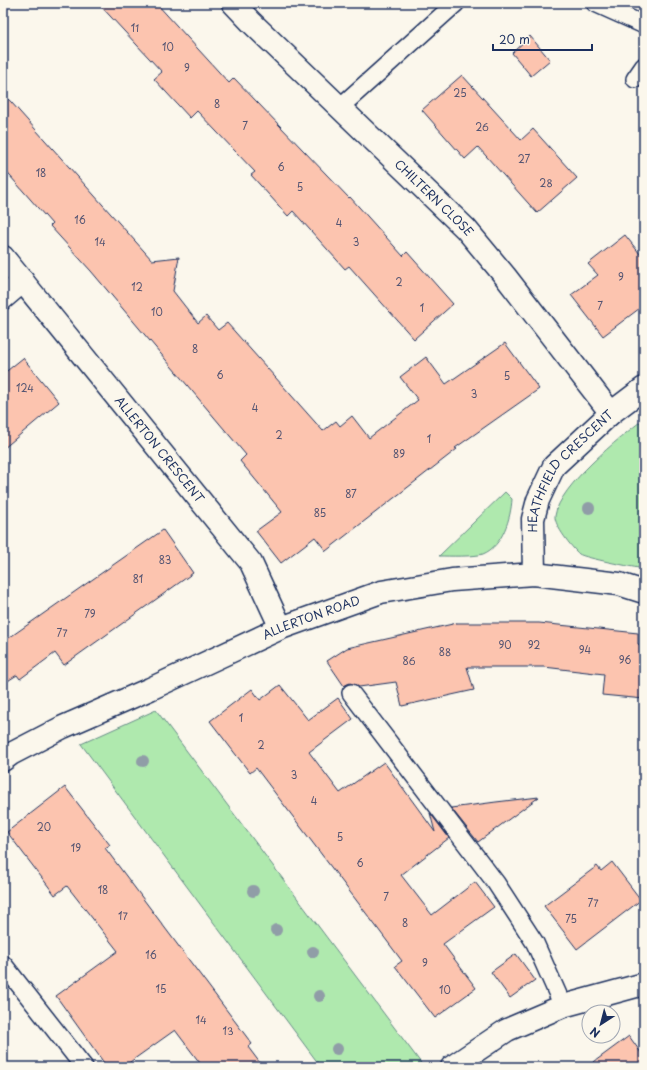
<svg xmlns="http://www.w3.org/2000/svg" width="647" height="1070" viewBox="0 0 647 1070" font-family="'Playpen Sans',sans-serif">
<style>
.green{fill:#afe9ae;stroke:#658c86}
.building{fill:#fcc4af;stroke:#1b2f5e}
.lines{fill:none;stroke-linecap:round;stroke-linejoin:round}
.service-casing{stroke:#1b2f5e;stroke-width:20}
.minor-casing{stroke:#1b2f5e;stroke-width:25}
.service{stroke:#fbf7ec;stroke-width:17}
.minor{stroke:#fbf7ec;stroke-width:22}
.tree{fill:#909da7}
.labels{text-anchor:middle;stroke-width:3.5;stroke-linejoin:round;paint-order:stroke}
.number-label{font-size:10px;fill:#535472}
.street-label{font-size:12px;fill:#1b2f5e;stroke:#fbf7ec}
</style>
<rect width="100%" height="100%" fill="#fbf7ec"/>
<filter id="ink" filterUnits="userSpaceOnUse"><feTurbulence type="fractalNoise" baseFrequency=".025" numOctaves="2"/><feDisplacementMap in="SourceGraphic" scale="8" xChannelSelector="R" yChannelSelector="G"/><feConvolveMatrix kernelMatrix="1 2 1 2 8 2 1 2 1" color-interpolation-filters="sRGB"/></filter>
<g filter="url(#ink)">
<!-- green -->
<g class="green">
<path d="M644,419v150c-11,-2 -59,-11 -65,-15 -7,-6 -25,-29 -24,-38 4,-30 65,-79 89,-97z"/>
<path d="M505,492l7,7c-1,18 -9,47 -29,55 -8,3 -35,2 -44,2z"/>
<polygon points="156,710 421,1063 415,1067 321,1067 81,744"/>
</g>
<!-- building -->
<g class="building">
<polygon points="98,3 156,3 229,83 234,78 349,198 350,197 403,256 407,252 453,304 414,339 349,266 345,269 293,211 288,216 251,175 255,172 197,111 190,118 154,79 162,72"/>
<polygon points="530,36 550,60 531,76 512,53"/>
<polygon points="462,75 521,140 533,129 577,178 537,213 478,147 465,159 422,110"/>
<polygon points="3,93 152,260 179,257 173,291 198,323 206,316 218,330 227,323 323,431 336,421 340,426 352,416 369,438 418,400 400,377 426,357 446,384 505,343 539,389 455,448 457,449 326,551 315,537 281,563 256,531 282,512 240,461 246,455 91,271 50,226 52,224 3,168"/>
<polygon points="625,235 644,259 644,305 603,336 571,295 598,275 588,264"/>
<polygon points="23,358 59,402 3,449 3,374"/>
<polygon points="163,530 193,573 64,665 55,653 20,679 17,675 3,684 3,642"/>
<polygon points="457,623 539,623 638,633 638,644 644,646 644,699 602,695 604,674 544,667 467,667 474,690 402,706 396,682 359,687 350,683 344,686 327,661 347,648"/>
<polygon points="280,685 308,720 338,698 353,719 309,752 340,793 384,762 435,832 430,813 449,838 401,875 432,915 475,882 494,907 443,944 476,988 435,1018 395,966 402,961 375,925 256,768 250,773 210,721 252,689 260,700"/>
<polygon points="65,787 110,845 105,848 252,1044 248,1047 263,1067 203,1067 175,1030 123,1067 107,1067 56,996 118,951 67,886 55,895 7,832"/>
<polygon points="539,797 478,842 451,808 496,802"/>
<polygon points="612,862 641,900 577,949 544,906 597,866 601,871"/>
<polygon points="516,954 535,980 510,998 491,972"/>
<polygon points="629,1036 644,1057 644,1067 587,1067"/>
</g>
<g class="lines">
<defs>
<g id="service">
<polyline points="595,3 644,25"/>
<polyline points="635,79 644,66"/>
<polyline points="339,108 456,3"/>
<polyline points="351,693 496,883 535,943 563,1006"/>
<polyline points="3,964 84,1067"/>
</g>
<g id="minor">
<path id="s1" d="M233,3l19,20 214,206 39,47 106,137"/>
<path id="s2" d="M3,257l248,306 30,65"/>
<polyline points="3,298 23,281"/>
<path id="s3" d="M534,574l-1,-55 5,-19 16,-34 57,-53 33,-25"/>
<path id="s4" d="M3,760l8,-6 52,-27 87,-38 131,-61 100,-36 71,-12 82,-6 85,10 25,8"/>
<polyline points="452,1067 507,1030 563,1006 644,984"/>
</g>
</defs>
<!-- service casing -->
<use href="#service" class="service-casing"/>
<!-- minor casing -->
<use href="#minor" class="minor-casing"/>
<!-- service -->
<use href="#service" class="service"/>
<!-- minor -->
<use href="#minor" class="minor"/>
</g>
<!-- trees -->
<g class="tree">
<circle cx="589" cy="508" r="6"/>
<circle cx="143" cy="761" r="6"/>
<circle cx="253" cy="891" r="6"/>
<circle cx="276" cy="930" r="6"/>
<circle cx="313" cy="952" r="6"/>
<circle cx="319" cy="996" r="6"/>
<circle cx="337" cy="1049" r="6"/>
</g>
</g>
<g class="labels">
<!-- number labels -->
<g class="number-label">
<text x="135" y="32">11</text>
<text x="168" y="51">10</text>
<text x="187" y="72">9</text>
<text x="460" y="97">25</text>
<text x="217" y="108">8</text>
<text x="245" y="130">7</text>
<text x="482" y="131">26</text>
<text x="524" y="163">27</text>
<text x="281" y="171">6</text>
<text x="41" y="177">18</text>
<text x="546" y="187">28</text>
<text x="300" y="191">5</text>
<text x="80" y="224">16</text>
<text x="339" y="227">4</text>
<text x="100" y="246">14</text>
<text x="356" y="246">3</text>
<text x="621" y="281">9</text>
<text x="399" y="286">2</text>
<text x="137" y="291">12</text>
<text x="600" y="310">7</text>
<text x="422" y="312">1</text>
<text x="157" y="316">10</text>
<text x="195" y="353">8</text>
<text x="220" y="379">6</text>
<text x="507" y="380">5</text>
<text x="25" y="392">124</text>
<text x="474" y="398">3</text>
<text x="255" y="412">4</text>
<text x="279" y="439">2</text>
<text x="429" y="443">1</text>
<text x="399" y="458">89</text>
<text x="351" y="498">87</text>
<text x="320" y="517">85</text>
<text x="165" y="564">83</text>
<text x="138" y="583">81</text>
<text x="90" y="618">79</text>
<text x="62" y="637">77</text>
<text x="505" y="649">90</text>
<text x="534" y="649">92</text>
<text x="585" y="654">94</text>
<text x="445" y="656">88</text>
<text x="625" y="664">96</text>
<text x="409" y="665">86</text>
<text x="241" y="722">1</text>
<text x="261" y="749">2</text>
<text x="294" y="779">3</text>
<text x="314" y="805">4</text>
<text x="44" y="831">20</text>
<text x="340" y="841">5</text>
<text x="76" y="852">19</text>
<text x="360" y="867">6</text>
<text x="103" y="894">18</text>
<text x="386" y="901">7</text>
<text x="593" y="907">77</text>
<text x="123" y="920">17</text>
<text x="571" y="923">75</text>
<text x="405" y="927">8</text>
<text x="151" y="959">16</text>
<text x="425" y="967">9</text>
<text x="161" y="993">15</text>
<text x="445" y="994">10</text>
<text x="201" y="1024">14</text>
<text x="228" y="1035">13</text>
</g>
<!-- street labels -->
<g class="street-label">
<text dy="4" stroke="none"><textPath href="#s1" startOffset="280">CHILTERN CLOSE</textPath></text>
<text dy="4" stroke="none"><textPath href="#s2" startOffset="248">ALLERTON CRESCENT</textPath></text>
<text dy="4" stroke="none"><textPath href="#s3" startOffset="116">HEATHFIELD CRESCENT</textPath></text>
<text dy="4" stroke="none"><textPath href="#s4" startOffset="340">ALLERTON ROAD</textPath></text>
</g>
</g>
<!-- margin -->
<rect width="647" height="1070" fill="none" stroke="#fbf7ec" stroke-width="16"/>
<rect x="8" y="8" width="631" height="1054" fill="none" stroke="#1b2f5e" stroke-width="1.5" filter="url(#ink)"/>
<!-- north arrow -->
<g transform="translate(601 1024) rotate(216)"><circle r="19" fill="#fbf7ec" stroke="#a1a7b3"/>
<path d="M0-3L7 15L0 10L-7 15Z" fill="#1b2f5e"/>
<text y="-6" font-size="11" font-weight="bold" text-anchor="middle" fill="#1b2f5e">N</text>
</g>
<!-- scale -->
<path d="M493 44v6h99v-6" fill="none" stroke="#1b2f5e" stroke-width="2"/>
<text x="499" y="44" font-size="12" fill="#1b2f5e" stroke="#fbf7ec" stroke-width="3" paint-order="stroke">20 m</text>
</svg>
